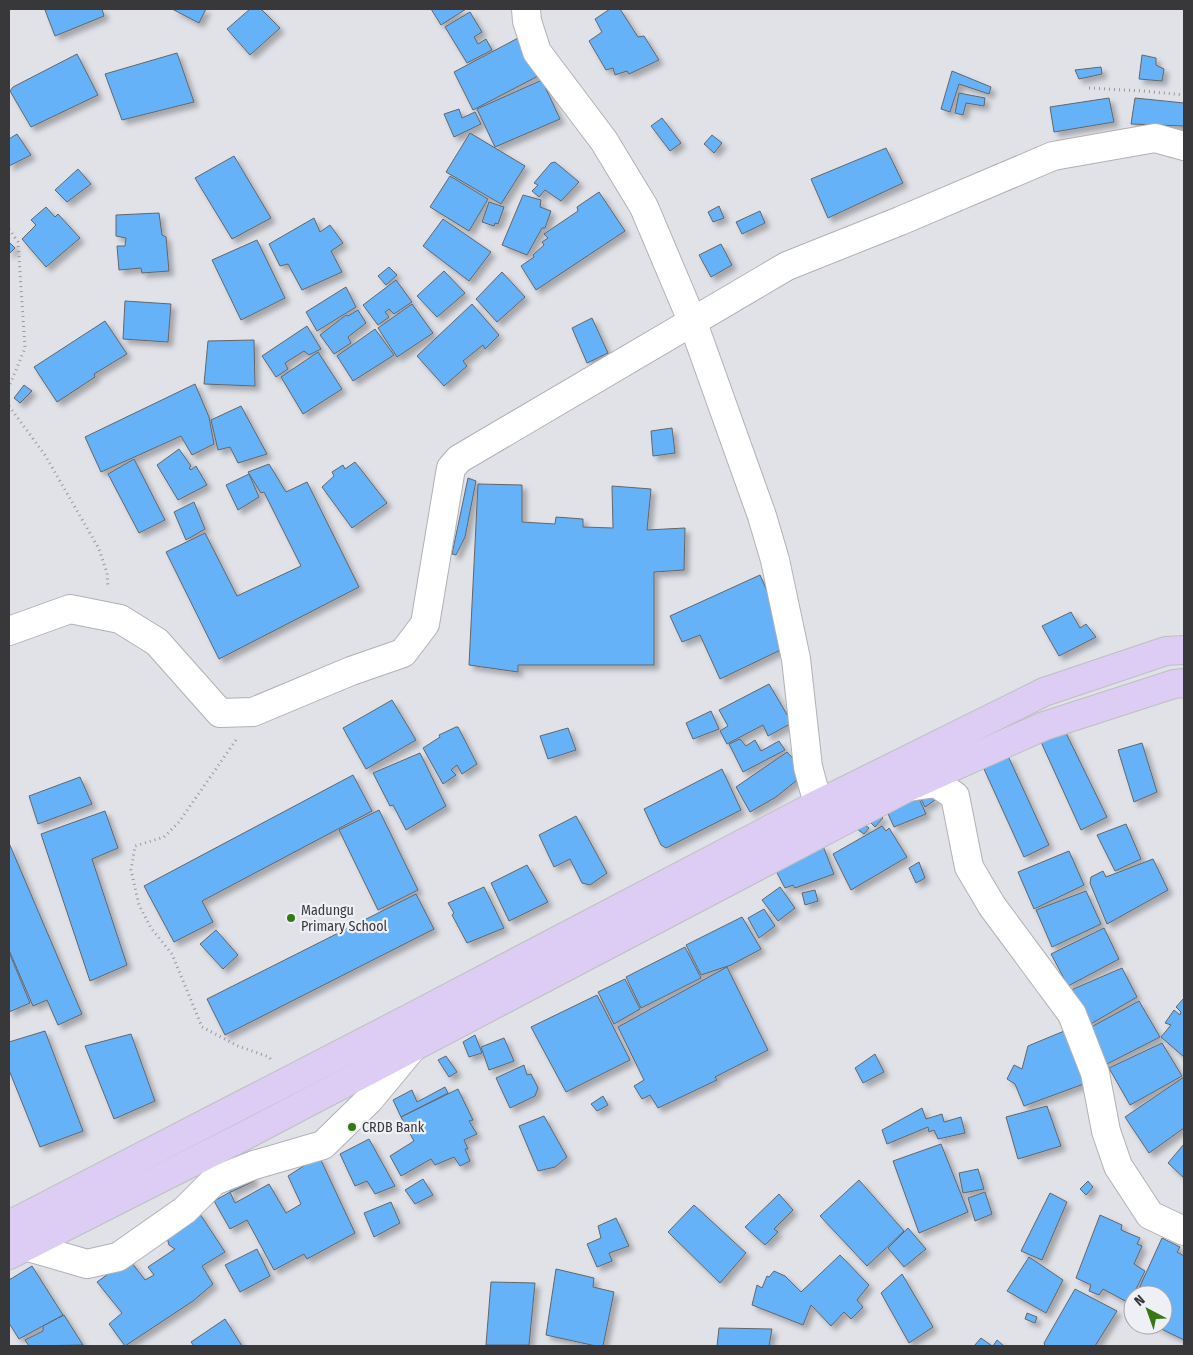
<svg xmlns="http://www.w3.org/2000/svg" width="1193" height="1355" viewBox="0 0 1193 1355" font-family="'Fira Sans Condensed',sans-serif">
<style>
.building{fill:#65b2f9;stroke:#62666a;filter:url(#shadow)}
.lines{fill:none;stroke-linecap:round;stroke-linejoin:round}
.minor-casing{stroke:#b0b1b7;stroke-width:30}
.major-casing{stroke:#bfbfc0;stroke-width:30}
.path{stroke:#97979c;stroke-width:3;stroke-dasharray:1 4;stroke-linecap:butt}
.minor{stroke:#fff;stroke-width:28}
.major{stroke:#ddccf4;stroke-width:28}
.poi-dot{fill:#387814;stroke:#eef0f5;stroke-width:2}
.labels{text-anchor:middle;stroke-width:4.5;stroke-linejoin:round;paint-order:stroke}
.poi-label{font-size:14px;fill:#38383b;stroke:#eef0f5;text-anchor:start}
</style>
<defs>
<filter id="shadow"><feDropShadow dx="4.5" dy="4.5" stdDeviation="2.5" flood-color="#0004"/></filter>
</defs>
<rect width="100%" height="100%" fill="#e1e2e8"/>
<!-- building -->
<g class="building">
<polygon points="49,9 102,9 104,16 55,36 45,10"/>
<polygon points="172,9 206,9 199,23"/>
<polygon points="250,9 261,9 280,28 250,55 227,29"/>
<polygon points="431,9 466,9 441,25"/>
<polygon points="610,9 620,9 638,37 644,36 659,60 629,74 627,71 615,75 613,68 606,70 589,41 602,32 595,19"/>
<polygon points="470,12 482,32 474,37 478,44 486,39 492,50 467,63 445,27"/>
<polygon points="520,37 540,75 473,110 454,72"/>
<polygon points="177,53 194,102 122,120 105,74"/>
<polygon points="77,54 98,95 31,127 10,91 13,87"/>
<polygon points="1142,55 1156,58 1156,65 1164,69 1162,81 1139,79"/>
<polygon points="1101,67 1102,74 1079,79 1075,70"/>
<polygon points="952,71 991,87 989,94 959,84 950,112 941,109"/>
<polygon points="542,80 560,119 495,147 477,109"/>
<polygon points="959,93 985,98 984,106 966,103 963,115 955,113"/>
<polygon points="1109,98 1114,122 1054,132 1050,107"/>
<polygon points="1135,98 1184,103 1184,126 1131,124"/>
<polygon points="459,109 462,118 475,112 481,124 454,137 444,114"/>
<polygon points="662,118 681,143 670,151 651,126"/>
<polygon points="470,133 525,166 501,204 446,172"/>
<polygon points="17,134 31,155 9,166 9,139"/>
<polygon points="712,135 722,143 714,153 704,144"/>
<polygon points="886,148 903,183 828,218 811,179"/>
<polygon points="234,156 271,218 232,239 195,178"/>
<polygon points="555,162 579,182 561,201 545,190 539,197 532,191 538,185 534,183 551,163"/>
<polygon points="78,169 91,184 67,202 55,190"/>
<polygon points="450,176 488,199 469,231 430,207"/>
<polygon points="599,192 625,231 536,290 521,266 534,257 533,255 544,245 542,242 548,238 544,234 578,211 577,207"/>
<polygon points="523,195 541,200 540,207 551,211 545,228 542,228 527,255 502,245"/>
<polygon points="489,202 504,207 498,224 495,223 494,226 482,222"/>
<polygon points="719,206 724,218 713,222 708,212"/>
<polygon points="46,207 55,217 58,214 80,238 46,267 22,239 36,225 31,220"/>
<polygon points="760,211 765,223 742,234 736,222"/>
<polygon points="159,213 162,235 166,237 169,271 142,273 141,268 119,270 117,246 125,246 126,238 116,236 116,215"/>
<polygon points="314,218 320,232 330,225 343,243 331,251 342,272 302,290 288,264 280,266 269,244"/>
<polygon points="443,219 491,252 469,281 423,246"/>
<polygon points="257,240 285,298 241,320 212,260"/>
<polygon points="9,242 15,248 9,254"/>
<polygon points="721,244 732,265 711,277 699,255"/>
<polygon points="389,267 397,275 386,285 378,276"/>
<polygon points="444,271 465,293 437,317 417,296"/>
<polygon points="502,272 525,297 497,322 476,299"/>
<polygon points="396,280 412,302 394,314 389,309 385,312 389,317 378,325 363,305"/>
<polygon points="346,287 356,307 317,331 306,312"/>
<polygon points="125,301 171,304 168,342 123,339"/>
<polygon points="412,304 433,333 397,357 378,328"/>
<polygon points="472,304 499,335 485,349 483,345 463,361 467,366 444,386 417,356"/>
<polygon points="358,310 366,323 348,337 351,343 334,354 320,335 346,315 348,316"/>
<polygon points="592,318 608,353 587,363 572,328"/>
<polygon points="105,321 127,354 94,374 95,377 57,402 34,367"/>
<polygon points="307,326 321,349 309,355 304,351 285,363 288,369 276,377 262,356"/>
<polygon points="375,329 394,355 353,381 337,356"/>
<polygon points="254,340 255,386 204,384 208,341"/>
<polygon points="318,352 342,389 303,414 281,377"/>
<polygon points="195,384 209,417 214,444 192,455 181,436 101,472 85,437"/>
<polygon points="24,385 32,391 20,403 14,398"/>
<polygon points="241,406 267,454 238,463 230,447 218,450 211,420"/>
<polygon points="672,428 675,453 653,456 651,431"/>
<polygon points="179,449 191,466 189,468 191,470 196,466 207,485 178,500 157,465"/>
<polygon points="134,459 165,520 139,533 108,474"/>
<polygon points="355,462 387,503 352,528 322,487 334,476 332,472 343,465 345,469"/>
<polygon points="269,464 286,492 307,482 359,587 219,659 166,552 205,533 237,596 301,566 264,492 261,493 248,472"/>
<polygon points="249,474 259,497 238,510 226,485"/>
<polygon points="468,478 476,481 465,537 456,555 452,554"/>
<polygon points="478,484 522,485 522,522 555,524 556,517 583,519 583,527 613,528 612,486 651,489 647,530 685,528 684,570 654,572 654,665 518,665 518,672 469,665"/>
<polygon points="194,502 205,529 186,540 174,512"/>
<polygon points="760,575 791,645 720,679 700,635 682,642 670,616"/>
<polygon points="1071,612 1080,628 1086,624 1096,637 1059,656 1042,626"/>
<polygon points="769,684 792,723 768,736 763,725 727,744 720,731 728,726 719,710"/>
<polygon points="392,700 416,740 366,769 343,728"/>
<polygon points="711,711 719,729 693,739 686,723"/>
<polygon points="456,727 458,727 477,764 462,774 457,765 451,770 456,775 443,784 423,748 440,737 439,735"/>
<polygon points="568,728 576,750 548,759 540,736"/>
<polygon points="1064,729 1107,817 1081,830 1041,742"/>
<polygon points="740,739 746,746 755,740 761,751 779,741 785,750 743,772 729,744"/>
<polygon points="1142,743 1157,792 1134,802 1118,750"/>
<polygon points="787,752 801,767 802,776 776,797 750,812 736,787"/>
<polygon points="420,753 446,806 406,830 393,805 390,806 373,773"/>
<polygon points="1008,756 1049,845 1024,857 984,769"/>
<polygon points="722,769 741,810 666,848 661,845 644,809"/>
<polygon points="353,775 372,811 202,901 213,922 174,942 144,886"/>
<polygon points="80,777 92,804 38,824 29,796"/>
<polygon points="917,794 926,814 894,827 885,807"/>
<polygon points="919,795 938,798 925,807"/>
<polygon points="379,810 418,890 378,910 339,830"/>
<polygon points="105,811 118,848 92,859 127,965 90,981 41,834"/>
<polygon points="878,814 883,818 875,827 870,822"/>
<polygon points="576,816 607,873 590,885 582,883 570,859 554,867 539,835"/>
<polygon points="862,823 869,828 864,834 857,829"/>
<polygon points="1126,824 1141,859 1115,871 1097,835"/>
<polygon points="882,826 886,831 889,828 907,857 851,890 833,854"/>
<polygon points="9,843 82,1014 58,1025 47,1000 33,1006 9,950"/>
<polygon points="823,846 834,874 795,888 793,885 785,888 775,869"/>
<polygon points="1069,851 1084,885 1034,909 1018,872"/>
<polygon points="1153,859 1168,890 1107,924 1090,883 1091,877 1103,871 1106,877"/>
<polygon points="919,862 925,878 916,883 909,868"/>
<polygon points="527,865 548,902 509,921 491,883"/>
<polygon points="484,887 504,928 467,943 452,915 454,913 448,903"/>
<polygon points="780,887 795,908 778,921 762,900"/>
<polygon points="815,890 818,901 805,905 802,893"/>
<polygon points="1086,891 1101,924 1052,947 1036,910"/>
<polygon points="416,894 434,929 225,1035 207,999"/>
<polygon points="764,909 775,926 759,938 748,918"/>
<polygon points="742,917 761,949 731,965 701,975 686,945"/>
<polygon points="1104,928 1119,959 1068,986 1051,954"/>
<polygon points="216,930 238,955 223,969 200,944"/>
<polygon points="685,947 701,978 641,1008 626,977"/>
<polygon points="9,952 30,1003 9,1012"/>
<polygon points="727,967 768,1050 715,1077 717,1080 658,1108 650,1095 642,1099 634,1086 644,1080 618,1027"/>
<polygon points="1122,968 1137,997 1089,1025 1071,990"/>
<polygon points="625,979 640,1009 614,1024 598,992"/>
<polygon points="597,995 630,1060 566,1092 531,1027"/>
<polygon points="1184,998 1184,1057 1161,1037 1171,1025 1165,1023 1174,1010 1180,1015 1181,1012 1176,1007"/>
<polygon points="1139,1001 1160,1037 1101,1067 1082,1032"/>
<polygon points="1069,1029 1089,1082 1024,1106 1015,1084 1007,1079 1014,1065 1022,1069 1028,1046"/>
<polygon points="45,1031 83,1131 40,1147 9,1070 9,1042"/>
<polygon points="131,1034 155,1101 114,1119 85,1046"/>
<polygon points="475,1035 482,1053 469,1057 463,1042"/>
<polygon points="504,1038 514,1061 489,1070 481,1047"/>
<polygon points="1162,1043 1182,1076 1130,1105 1109,1068"/>
<polygon points="875,1054 884,1072 863,1083 855,1068"/>
<polygon points="446,1056 457,1072 449,1077 438,1060"/>
<polygon points="524,1065 527,1075 531,1074 538,1088 535,1096 510,1108 496,1078"/>
<polygon points="1184,1077 1184,1128 1149,1153 1125,1117"/>
<polygon points="445,1087 448,1093 401,1117 393,1100 412,1090 417,1102"/>
<polygon points="458,1089 473,1120 469,1121 477,1134 464,1140 468,1149 465,1149 470,1161 460,1166 454,1157 435,1165 431,1159 401,1176 390,1156 414,1141 401,1117"/>
<polygon points="603,1096 608,1105 597,1111 591,1104"/>
<polygon points="1047,1106 1061,1146 1018,1159 1006,1117"/>
<polygon points="922,1108 926,1119 942,1114 944,1122 961,1117 965,1133 938,1139 934,1130 929,1132 928,1127 887,1144 882,1130"/>
<polygon points="544,1116 567,1157 555,1167 538,1171 519,1126"/>
<polygon points="369,1139 395,1186 375,1194 367,1181 355,1186 340,1154"/>
<polygon points="941,1144 968,1212 919,1233 893,1161"/>
<polygon points="1184,1144 1184,1178 1168,1163"/>
<polygon points="319,1156 355,1233 307,1259 304,1254 274,1270 247,1220 230,1229 214,1201 230,1192 235,1203 269,1184 286,1213 301,1204 288,1176"/>
<polygon points="978,1169 984,1189 963,1193 959,1173"/>
<polygon points="249,1170 254,1181 231,1192 224,1182"/>
<polygon points="423,1179 433,1195 415,1204 405,1190"/>
<polygon points="859,1180 904,1231 867,1266 820,1216"/>
<polygon points="1088,1181 1093,1187 1086,1195 1080,1189"/>
<polygon points="985,1192 992,1214 975,1221 968,1198"/>
<polygon points="1050,1193 1067,1202 1042,1260 1021,1251"/>
<polygon points="779,1194 793,1210 774,1229 778,1232 765,1245 745,1227"/>
<polygon points="391,1202 400,1223 374,1237 364,1213"/>
<polygon points="694,1205 746,1253 720,1283 668,1232"/>
<polygon points="198,1211 225,1252 202,1266 213,1284 193,1301 125,1346 109,1324 122,1313 97,1282 129,1259 145,1280 154,1275 148,1267 175,1249 169,1245 166,1234"/>
<polygon points="1100,1215 1122,1225 1121,1230 1140,1238 1137,1244 1142,1246 1134,1264 1145,1271 1129,1303 1103,1289 1099,1295 1089,1291 1091,1285 1076,1278"/>
<polygon points="616,1218 629,1246 609,1253 612,1261 597,1267 587,1244 601,1238 598,1226"/>
<polygon points="908,1228 926,1249 904,1267 888,1248"/>
<polygon points="1162,1238 1180,1247 1177,1252 1184,1256 1184,1340 1153,1325 1163,1325 1163,1295 1136,1295"/>
<polygon points="257,1249 270,1276 240,1292 225,1265"/>
<polygon points="840,1255 869,1285 857,1300 863,1307 851,1319 844,1312 831,1326 811,1305 803,1325 752,1305 757,1285 762,1288 767,1276 769,1277 774,1271 785,1276 801,1292"/>
<polygon points="1029,1257 1063,1280 1046,1313 1007,1291"/>
<polygon points="32,1266 63,1315 19,1339 9,1323 9,1280"/>
<polygon points="556,1269 594,1278 593,1287 614,1292 603,1346 596,1346 546,1335"/>
<polygon points="902,1274 933,1327 909,1343 881,1293"/>
<polygon points="491,1282 535,1283 529,1345 486,1345"/>
<polygon points="1075,1289 1117,1311 1095,1346 1045,1346 1044,1343"/>
<polygon points="1133,1301 1133,1315 1128,1312"/>
<polygon points="1027,1313 1037,1317 1035,1323 1025,1319"/>
<polygon points="64,1315 83,1345 29,1346 25,1340 43,1331 43,1326"/>
<polygon points="225,1319 242,1346 194,1346 191,1342"/>
<polygon points="719,1328 772,1329 769,1346 717,1346"/>
<polygon points="981,1338 992,1346 974,1346"/>
<polygon points="997,1340 1004,1346 993,1346"/>
</g>
<g class="lines">
<defs>
<g id="minor">
<polyline points="526,9 527,21 537,52 604,141 644,207 693,323 762,516 775,560 796,659 808,767 818,804"/>
<polyline points="9,631 70,609 120,619 157,642 220,713 253,712 351,671 403,653 425,624 451,468 459,459 787,266 900,221 1053,156 1155,138 1184,146"/>
<polyline points="908,787 936,783 955,796 969,867 992,906 1072,1014 1095,1073 1106,1131 1118,1166 1150,1215 1184,1231"/>
<polyline points="25,1246 87,1264 118,1257 185,1210 214,1181 254,1165 323,1145 369,1100 413,1047"/>
</g>
<g id="major">
<polyline points="9,1225 408,1019 818,804 1044,692 1166,651 1184,650"/>
<polyline points="9,1255 244,1136 908,787 1044,726 1174,684 1184,683"/>
</g>
</defs>
<!-- minor casing -->
<use href="#minor" class="minor-casing"/>
<!-- major casing -->
<use href="#major" class="major-casing"/>
<!-- path -->
<g class="path">
<polyline points="1089,88 1143,91 1184,95"/>
<polyline points="9,229 18,242 25,348 9,387"/>
<polyline points="9,406 45,455 99,549 107,573 108,588"/>
<polyline points="236,740 179,822 164,837 135,846 131,870 139,905 151,928 172,954 202,1027 238,1046 269,1057 271,1060"/>
</g>
<!-- minor -->
<use href="#minor" class="minor"/>
<!-- major -->
<use href="#major" class="major"/>
</g>
<!-- markers -->
<g class="poi-dot">
<circle cx="291" cy="918" r="5"/>
<circle cx="352" cy="1127" r="5"/>
</g>
<g class="labels">
<!-- poi labels -->
<g class="poi-label">
<text x="301" y="915">Madungu<tspan x="301" dy="16">Primary School</tspan></text>
<text x="362" y="1132">CRDB Bank</text>
</g>
</g>
<!-- border -->
<rect width="1193" height="1355" fill="none" stroke="#38383b" stroke-width="20"/>
<!-- north arrow -->
<g transform="translate(1148 1310) rotate(319)"><circle r="24" fill="#eef0f5" stroke="#a5a6ab"/>
<path d="M0-4L9 19L0 12L-9 19Z" fill="#387814"/>
<text y="-8" font-size="14" font-weight="bold" text-anchor="middle" fill="#38383b">N</text>
</g>
</svg>
